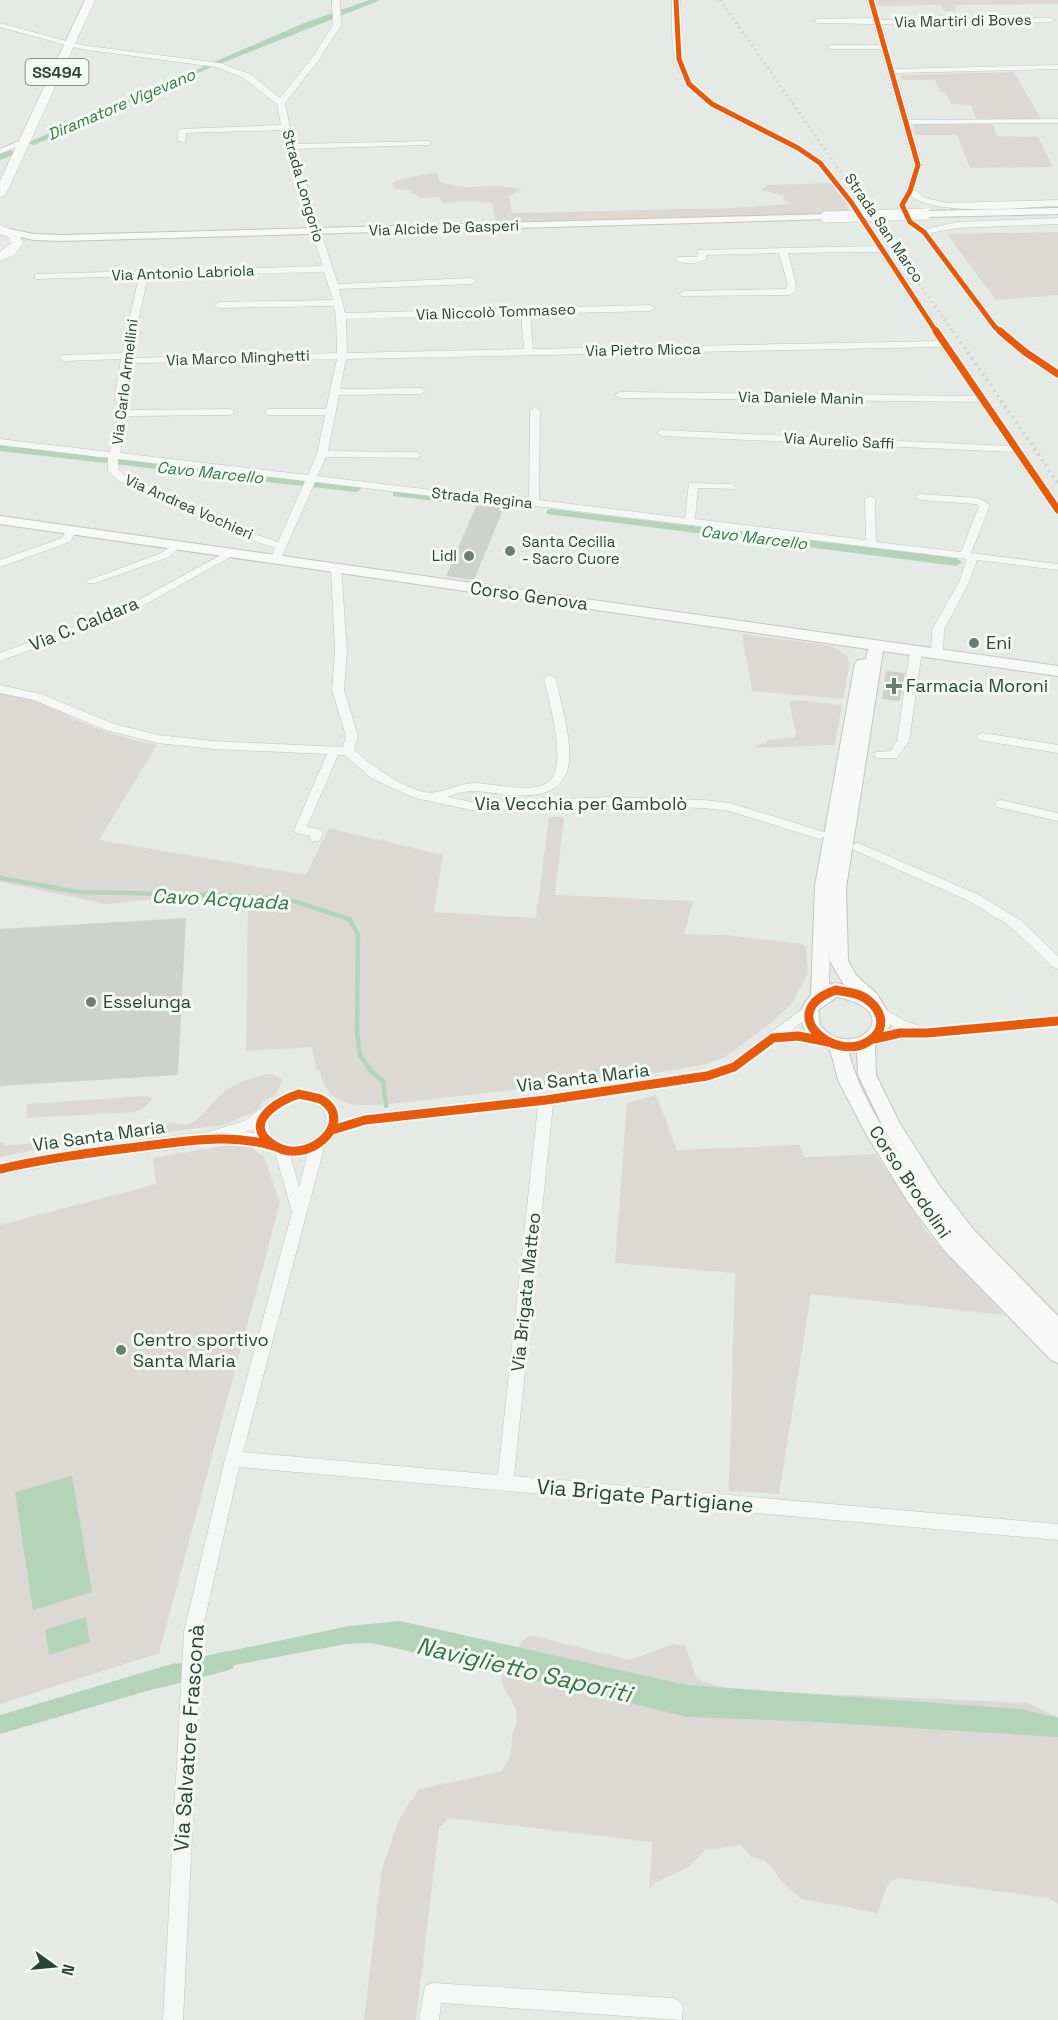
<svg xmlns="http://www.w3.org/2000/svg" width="1058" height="2020" viewBox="0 0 1058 2020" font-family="'Space Grotesk',sans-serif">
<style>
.green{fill:#dcd9d4}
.water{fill:#b4d4b9}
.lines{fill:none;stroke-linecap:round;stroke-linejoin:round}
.stream{stroke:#b4d4b9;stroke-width:4.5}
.canal{fill:#b4d4b9;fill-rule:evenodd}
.building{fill:#ced2cf}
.minor-casing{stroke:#c1c6c2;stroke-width:1}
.secondary-casing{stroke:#c1c6c2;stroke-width:2}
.primary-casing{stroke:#c2c8c3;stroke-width:1}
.minor{fill:#f4f7f5;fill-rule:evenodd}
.secondary{fill:#f8f8f8;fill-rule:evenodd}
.primary{fill:#f8f8f8;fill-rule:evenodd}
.rail-far1{stroke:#ced2cf;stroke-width:3;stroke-dasharray:1.5 4;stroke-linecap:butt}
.rail{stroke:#ced2cf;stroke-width:4;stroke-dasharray:2 4.5;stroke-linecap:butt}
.secondary-bridge-casing{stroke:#c1c6c2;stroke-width:12;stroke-linecap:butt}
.secondary-bridge{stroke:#f8f8f8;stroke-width:11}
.cycleway-far2-casing{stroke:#f3f9f5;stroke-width:8}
.cycleway-far1-casing{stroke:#f3f9f5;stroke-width:10}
.cycleway-casing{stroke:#f3f9f5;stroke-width:13}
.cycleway-far2{stroke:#e8590c;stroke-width:5}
.cycleway-far1{stroke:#e8590c;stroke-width:7}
.cycleway{stroke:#e8590c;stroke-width:9}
.poi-dot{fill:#6c7e71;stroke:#f3f9f5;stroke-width:2}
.labels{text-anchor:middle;stroke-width:6;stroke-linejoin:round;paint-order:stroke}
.far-street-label{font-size:15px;fill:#2b4432;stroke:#f3f9f5}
.far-poi-label{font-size:15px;fill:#2b4432;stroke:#f3f9f5;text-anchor:start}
.shield{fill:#f3f9f5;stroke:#677a6c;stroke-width:1.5}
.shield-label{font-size:16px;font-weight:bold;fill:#2b4432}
.far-water-label{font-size:16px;font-style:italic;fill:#357842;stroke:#f3f9f5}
.street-label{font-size:18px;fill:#2b4432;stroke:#f3f9f5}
.poi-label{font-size:18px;fill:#2b4432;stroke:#f3f9f5;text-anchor:start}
.water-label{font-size:20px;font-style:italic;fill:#357842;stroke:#f3f9f5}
.near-street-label{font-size:21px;fill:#2b4432;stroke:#f3f9f5}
.near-water-label{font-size:24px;font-style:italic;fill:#357842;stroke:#f3f9f5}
</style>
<rect width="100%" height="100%" fill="#e5eae6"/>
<!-- green -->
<g class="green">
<polygon points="875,0 1058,0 1058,4 955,5 956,11 944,11 941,5 876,6"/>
<polygon points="1014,72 1041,119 976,120 971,105 951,104 946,93 941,92 935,80 901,80 900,75"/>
<polygon points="918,124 992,124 997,136 1038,137 1053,167 970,168 957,135 915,135 913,126"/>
<path d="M437,172l2,9c29,13 54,-1 83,9l-9,3 -4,4 3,16 219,-5 59,-4 -7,-5 2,-3 -24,-6 7,-5 65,-2 15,23 1,7 -353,10 -4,-20 -29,-2 -20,3 -4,-7 -17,1 -11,-5 1,-3 -16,-1 -4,-5 5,-4z"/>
<polygon points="1058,232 1058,295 996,300 947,234"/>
<polygon points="742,634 832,646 846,655 850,663 843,699 752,691"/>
<path d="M0,693c32,0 58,19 86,31 23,10 47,16 71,21l-58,95 207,35 23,-47 114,27 -9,57 102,6 13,-101h15l-9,78 138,6 -9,33 41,1 78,9 3,2 2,28 -17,30 -19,18 -47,35 -17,7 -58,10 -251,29c-31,3 -72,10 -79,-33l-4,-1 -4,-22 -66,4 2,-147 -81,-6 -61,6 -106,-22z"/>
<polygon points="795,700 842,705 835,745 757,748 756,744 767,743 767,740 794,737 796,734 789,702"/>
<path d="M267,1074l10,2 6,5 -8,14 -11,6 -8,10 -32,14 -152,18 1,-8c31,-2 68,2 97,-13 27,9 33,-10 49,-26 11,-10 34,-20 48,-22z"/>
<polygon points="656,1095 677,1150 800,1145 805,1157 876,1154 929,1235 1004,1315 811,1294 779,1494 729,1491 735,1273 615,1263 627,1103"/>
<polygon points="145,1096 153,1098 144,1108 135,1112 26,1118 27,1104"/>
<polygon points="52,1141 58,1142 57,1145 0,1157 0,1143 3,1142 4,1146"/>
<polygon points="245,1142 264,1157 280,1203 159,1653 0,1704 0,1225 156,1184 153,1158"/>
<path d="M530,1635l100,25 43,-16 12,1 12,34 34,11 297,13 30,14v187l-10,-6 -147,-20c-18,2 -17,21 -23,35l-77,-14 -20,-19 -8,-11 -10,-9 -12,-3 -10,-12 -36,5 -18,18 -30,14 -8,7 3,-47 -204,-24 -9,10 -23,192h-52l18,-152 17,-48 20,-31 81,-17c12,-14 10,-16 12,-33 1,-8 5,-16 5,-23 -1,-12 -10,-20 -14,-30 -6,-19 14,-40 27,-51z"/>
</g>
<!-- water -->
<g class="water">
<polygon points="72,1476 92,1592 33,1610 15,1492"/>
<polygon points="86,1617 90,1642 49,1655 45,1630"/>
<polygon points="400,1621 687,1685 1021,1709 1058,1718 1058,1737 801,1721 687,1717 511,1674 372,1643 346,1644 229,1666 206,1675 206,1656 349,1626"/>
<polygon points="175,1663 174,1683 0,1734 0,1715"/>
</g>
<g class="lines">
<!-- stream -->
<polyline class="stream" points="0,878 78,892 222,895 287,899 349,919 358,934 357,1032 360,1055 371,1071 383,1081 386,1106"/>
<!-- canal -->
<g class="canal">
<polygon points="369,0 381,0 214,66 34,145 27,143 304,23"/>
<polygon points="10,150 15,153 13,155 0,160 0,154"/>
<polygon points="0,445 105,457 111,460 105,463 0,451"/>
<polygon points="118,459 302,480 308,483 302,486 114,464 114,460"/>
<polygon points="317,482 356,486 362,489 356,492 313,487 313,483"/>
<polygon points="397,491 479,500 485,503 479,506 393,496 393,492"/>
<polygon points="551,509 956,558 962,562 956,566 547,514 547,510"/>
<polygon points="226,1651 233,1654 236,1661 233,1668 226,1671 156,1689 149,1686 146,1679 149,1672 156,1669"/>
</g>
</g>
<!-- building -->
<g class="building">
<polygon points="490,503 505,505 474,580 446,576 477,504 486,506"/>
<polygon points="886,671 905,673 900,701 882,699"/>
<polygon points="186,918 178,1075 0,1086 0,929"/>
</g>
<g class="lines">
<defs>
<g id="minor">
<path d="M332,0h8l1,25 -23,36 -33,42 8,41 135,-3 4,2 -4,2 -134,4c17,44 28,90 44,135l134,-6 4,3 -4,3 -133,5 6,24 305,-8 5,3 -5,3 -120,3 3,35 405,-8 -59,-89 -91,1 8,32 -1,7 -5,3 -109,1 -2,-2 5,-3 102,-2 2,-4 -9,-32 -73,2v4c-7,5 -24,6 -31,1l4,-3h18l1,-7 178,-4c-17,-26 -36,-60 -59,-81 -12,-11 -28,-19 -43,-26 -36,-19 -89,-34 -99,-80 -4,-19 -3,-40 -3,-59h8l2,59 10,24 23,19 86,44 22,15 32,41 94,142 109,158v11l-4,-1 -41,-60 -351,-16 -5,-3 5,-3 347,16 -30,-44 -359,-4 -5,-3 5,-3 355,4 -34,-49 -595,12 -6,30 81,-1 5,3 -5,3 -82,1 -11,56 89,1 5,3 -5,3 -91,-1 -9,19 156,19 56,4 1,-89 5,-3 5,3 -1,90 146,18 4,-35 42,1 5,3 -1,2 -37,-1 -3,31 171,21 -1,-41 5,-3 5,3 1,43 85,10 18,-46 -3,-2 -56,-4 -5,-3 5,-3 58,4 12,7 -19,48 87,11v6l-81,-10 -8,22 -25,48 -1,24 -6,4 -6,-4 1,-24 27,-48 8,-23 -472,-58h-22l-158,-19 -35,79 -4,1 -5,-3 4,-11 -46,-16 -63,-32 -47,-19 -11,-10v-13l-108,-13v-6l110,13 9,-39 -4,-17 6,-37 -57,2 -5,-3 5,-3 58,-2 17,-77 -101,3 -3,-1v-4l288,-8 -17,-51 -8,-34 -13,-34 -3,-17 -96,3 -1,10 -7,-2v-10l4,-2 99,-4 -4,-21 -33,-26 -28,-11 -135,-18 -81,-22v-4l81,22 139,18 30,11 30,24 32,-40 21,-33zM324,272l9,28 -114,2 -5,3 5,3 115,-2 2,10 1,37 -207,5 18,-82zM521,314l3,35 -177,4 -1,-34zM337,359l-11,50h-57l-5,3 5,3h56l-8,39 -9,21 -188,-22 8,-37 102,-1 5,-3 -5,-3 -102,1 -3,-14 5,-35 4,2zM118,459l187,22 -27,61 -41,-14 -63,-32 -47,-19 -9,-7z"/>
<path d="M867,0h8l5,20 171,-2 4,2 -4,2 -169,2 12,45 164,-4v4l-162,4 13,47 149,-1v4l-148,1 12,41 -8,25 11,8 23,5 110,-3v6c-36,1 -119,11 -147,-10l-5,9 8,16 12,8 31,-7 101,-4v6l-101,4 -27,5 68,92 30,25 30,20v7l-36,-23 -30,-25 -71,-95 -14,-10 -9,-19 8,-14 8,-26 -33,-116h-50l-4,-2 4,-2h49l-6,-21 -56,-1 -4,-2 4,-2 54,-1z"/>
<polygon points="21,140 28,142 0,154 0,149"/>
<polygon points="72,527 77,530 70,542 0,567 0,560 62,538 68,528"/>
<polygon points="177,542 182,545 169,557 95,583 87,583 86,581 161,553"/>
<polygon points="230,550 234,551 234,555 128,614 0,661 0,653 120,610"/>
<path d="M336,565l5,3 6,83 -3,39 14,46 -4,14c21,18 43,35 70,42 15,4 34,-10 53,-9 19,1 62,13 75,-5 14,-19 -3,-77 -8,-99l6,-4 6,4c12,60 40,127 -54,115 -19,-2 -36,-6 -54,3l28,6 134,-6 94,3 26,3 94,29 2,3 -6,4 -91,-28 -25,-3 -94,-3 -134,6 -61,-13 -44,-20 -26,-23h-7l-31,72 14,3 2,3 -4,8h-8l-1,-5 -14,-3 -2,-3 33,-76 -114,-5 -55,-6 -52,-13 -72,-30 -34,-7v-8l41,9 73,30 44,11 55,6 130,6 3,-11 -14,-46 3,-39 -4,-83z"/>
<polygon points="916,647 922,651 909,741 897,758 876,758 874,755 876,752 890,751 897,741 910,651"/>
<polygon points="983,733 1058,745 1058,753 979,740 977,737 979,734"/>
<polygon points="1001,800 1058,813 1058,821 997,807 995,804 997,801"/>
<polygon points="858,843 977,894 1020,920 1058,956 1058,969 1053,967 1010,926 967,900 854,850 852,847 854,844"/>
<path d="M808,1005l7,5 -2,4 -23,17h8l35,7 2,4 -2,4 -5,1 -30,-6 -23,2 -36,28 -32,10 -154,24 -39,371 544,48v16l-819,-73 -37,165 -19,388h-20l21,-388 41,-173 67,-247 -17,-60 -20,-7 -25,-2 -6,-3 -39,8 -89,9 -96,18v-12l96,-18 112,-13 36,-11 32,-24 23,-8 27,7 11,10 4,16 24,-8 181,-20 161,-23 22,-8zM299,1099c6,2 13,3 18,6 28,17 -13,53 -40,36 -7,-6 -9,-12 -8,-21l9,-10zM538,1106l-40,369 -255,-23 81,-304 11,-13 30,-9zM254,1129l2,4 -11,-1zM307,1156l-8,31 -8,-29z"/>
<polygon points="881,1007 905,1021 927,1028 1058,1016 1058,1026 927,1038 919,1036 874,1044 869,1043 867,1039 869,1035 896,1029 874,1012"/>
<polygon points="432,1983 673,1998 680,2001 683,2008 682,2020 441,2003 439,2020 419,2020 425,1986"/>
</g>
<g id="secondary">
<polygon points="1058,208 1058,214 925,217 919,214 925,211"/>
<polygon points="826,214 832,217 830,219 62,241 34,240 6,234 4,232 10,229 34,234 62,235"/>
<path d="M0,516l1058,150v10l-175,-25 -37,237 2,73 8,14 21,19 12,20 1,11 -7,15 -8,6 1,29 23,47 40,63 35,45 84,86v47l-7,-3 -108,-111 -35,-47 -42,-68 -28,-54 -8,-31c-25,-8 -40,-33 -19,-54l4,-109 40,-223 3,-3 8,-1 2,-10 -868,-125zM830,947v14l14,24 -8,-2 -7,2zM837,997c74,15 14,67 -17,28l-2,-15zM857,1052l1,23 27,56 19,31c-22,-35 -44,-68 -55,-109z"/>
</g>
<g id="primary">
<polygon points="85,0 95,0 6,194 0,198 0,181"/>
<polygon points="0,225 18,232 23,243 14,255 0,261 0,252 11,243 9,237 0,234"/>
</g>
</defs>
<!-- minor casing -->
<use href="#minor" class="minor-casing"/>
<!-- secondary casing -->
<use href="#secondary" class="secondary-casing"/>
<!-- primary casing -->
<use href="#primary" class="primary-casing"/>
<!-- minor -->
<use href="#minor" class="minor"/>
<!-- secondary -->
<use href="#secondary" class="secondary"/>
<!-- primary -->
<use href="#primary" class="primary"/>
<!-- rail-far1 -->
<polyline class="rail-far1" points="720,0 954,333"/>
<!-- rail -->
<polyline class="rail" points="953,331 1058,483"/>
<defs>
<polyline id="secondary-bridge" points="826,217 925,214"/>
</defs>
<!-- secondary-bridge casing -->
<use href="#secondary-bridge" class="secondary-bridge-casing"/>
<!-- secondary-bridge -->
<use href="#secondary-bridge" class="secondary-bridge"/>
<defs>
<g id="cycleway-far2">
<polyline points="676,0 679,59 689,84 712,104 798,148 820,163 851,202 937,333"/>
<polyline points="871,0 918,165 910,191 902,205 910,222 924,232 995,327 1002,333"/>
</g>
<g id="cycleway-far1">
<polyline points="936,331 1058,510"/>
<polyline points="1000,331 1025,352 1058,374"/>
</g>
<g id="cycleway">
<path d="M836,990c7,2 16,2 23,5 20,8 32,32 10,46 -34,23 -96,-29 -33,-51z"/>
<polyline points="874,1039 900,1033 927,1033 1058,1021"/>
<path d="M299,1094c7,2 17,3 23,6 35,22 -16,69 -50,44 -31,-21 7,-44 27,-50z"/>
<polyline points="332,1130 365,1120 546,1100 707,1076 734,1067 773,1038 798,1036 828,1042"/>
<path d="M0,1169c48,-11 96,-17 145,-23 44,-5 85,-13 128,0"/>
</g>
</defs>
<!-- cycleway-far2 casing -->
<use href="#cycleway-far2" class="cycleway-far2-casing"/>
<!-- cycleway-far1 casing -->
<use href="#cycleway-far1" class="cycleway-far1-casing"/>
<!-- cycleway casing -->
<use href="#cycleway" class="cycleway-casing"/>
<!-- cycleway-far2 -->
<use href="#cycleway-far2" class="cycleway-far2"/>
<!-- cycleway-far1 -->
<use href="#cycleway-far1" class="cycleway-far1"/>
<!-- cycleway -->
<use href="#cycleway" class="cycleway"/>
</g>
<!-- markers -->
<g class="poi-dot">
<circle cx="510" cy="551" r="6"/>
<circle cx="469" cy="556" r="6"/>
<circle cx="974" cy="643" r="6"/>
<path d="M891 677h6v6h6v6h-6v6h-6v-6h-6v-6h6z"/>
<circle cx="91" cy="1002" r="6"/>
<circle cx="121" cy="1350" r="6"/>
</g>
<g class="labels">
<!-- far-street labels -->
<g class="far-street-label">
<text transform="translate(963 21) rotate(-1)" y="5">Via Martiri di Boves</text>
<text transform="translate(303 186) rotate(74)" y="5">Strada Longorio</text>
<text transform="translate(444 228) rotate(-2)" y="5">Via Alcide De Gasperi</text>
<text transform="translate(884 228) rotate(56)" y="5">Strada San Marco</text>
<text transform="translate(183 273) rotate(-2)" y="5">Via Antonio Labriola</text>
<text transform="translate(496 312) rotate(-2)" y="5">Via Niccolò Tommaseo</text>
<text transform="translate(643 350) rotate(-1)" y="5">Via Pietro Micca</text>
<text transform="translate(238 358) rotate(-2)" y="5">Via Marco Minghetti</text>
<text transform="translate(125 382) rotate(-83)" y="5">Via Carlo Armellini</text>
<text transform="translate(801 398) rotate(1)" y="5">Via Daniele Manin</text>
<text transform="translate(839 441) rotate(3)" y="5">Via Aurelio Saffi</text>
<text transform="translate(482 498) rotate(6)" y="5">Strada Regina</text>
<text transform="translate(189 507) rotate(24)" y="5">Via Andrea Vochieri</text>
</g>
<!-- far-poi labels -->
<g class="far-poi-label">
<text x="522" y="547">Santa Cecilia<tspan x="522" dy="17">- Sacro Cuore</tspan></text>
<text x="457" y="561" text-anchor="end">Lidl</text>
</g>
<!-- shield labels -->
<rect class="shield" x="25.5" y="59" width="63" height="26" rx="4.5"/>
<g class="shield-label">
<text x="57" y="78">SS494</text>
</g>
<!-- far-water labels -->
<g class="far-water-label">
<text transform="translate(121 104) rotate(-23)" y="6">Diramatore Vigevano</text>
<text transform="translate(210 472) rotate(6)" y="6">Cavo Marcello</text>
<text transform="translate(754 537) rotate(7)" y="6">Cavo Marcello</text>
</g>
<!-- street labels -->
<g class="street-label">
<text transform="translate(529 596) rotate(8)" y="6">Corso Genova</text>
<text transform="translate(84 624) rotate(-22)" y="6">Via C. Caldara</text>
<text x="581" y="810">Via Vecchia per Gambolò</text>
<text transform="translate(583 1078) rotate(-7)" y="6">Via Santa Maria</text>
<text transform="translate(99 1136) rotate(-8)" y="6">Via Santa Maria</text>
<text transform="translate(910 1182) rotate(56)" y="6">Corso Brodolini</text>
<text transform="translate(526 1292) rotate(-84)" y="6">Via Brigata Matteo</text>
</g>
<!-- poi labels -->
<g class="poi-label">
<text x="986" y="649">Eni</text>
<text x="906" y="692">Farmacia Moroni</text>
<text x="103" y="1008">Esselunga</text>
<text x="133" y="1346">Centro sportivo<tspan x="133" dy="21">Santa Maria</tspan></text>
</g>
<!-- water labels -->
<g class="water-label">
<text transform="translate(220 899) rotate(3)" y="7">Cavo Acquada</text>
</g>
<!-- near-street labels -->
<g class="near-street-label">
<text transform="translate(645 1496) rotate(5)" y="7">Via Brigate Partigiane</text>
<text transform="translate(189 1738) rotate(-86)" y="7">Via Salvatore Frasconà</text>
</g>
<!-- near-water labels -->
<g class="near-water-label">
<text transform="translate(524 1670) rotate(13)" y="8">Naviglietto Saporiti</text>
</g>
</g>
<!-- north arrow -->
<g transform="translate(54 1966) rotate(105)" stroke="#f3f9f5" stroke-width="4.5" paint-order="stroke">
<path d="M0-4.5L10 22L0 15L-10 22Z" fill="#2b4432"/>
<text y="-9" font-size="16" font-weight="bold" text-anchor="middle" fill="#2b4432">N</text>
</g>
</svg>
